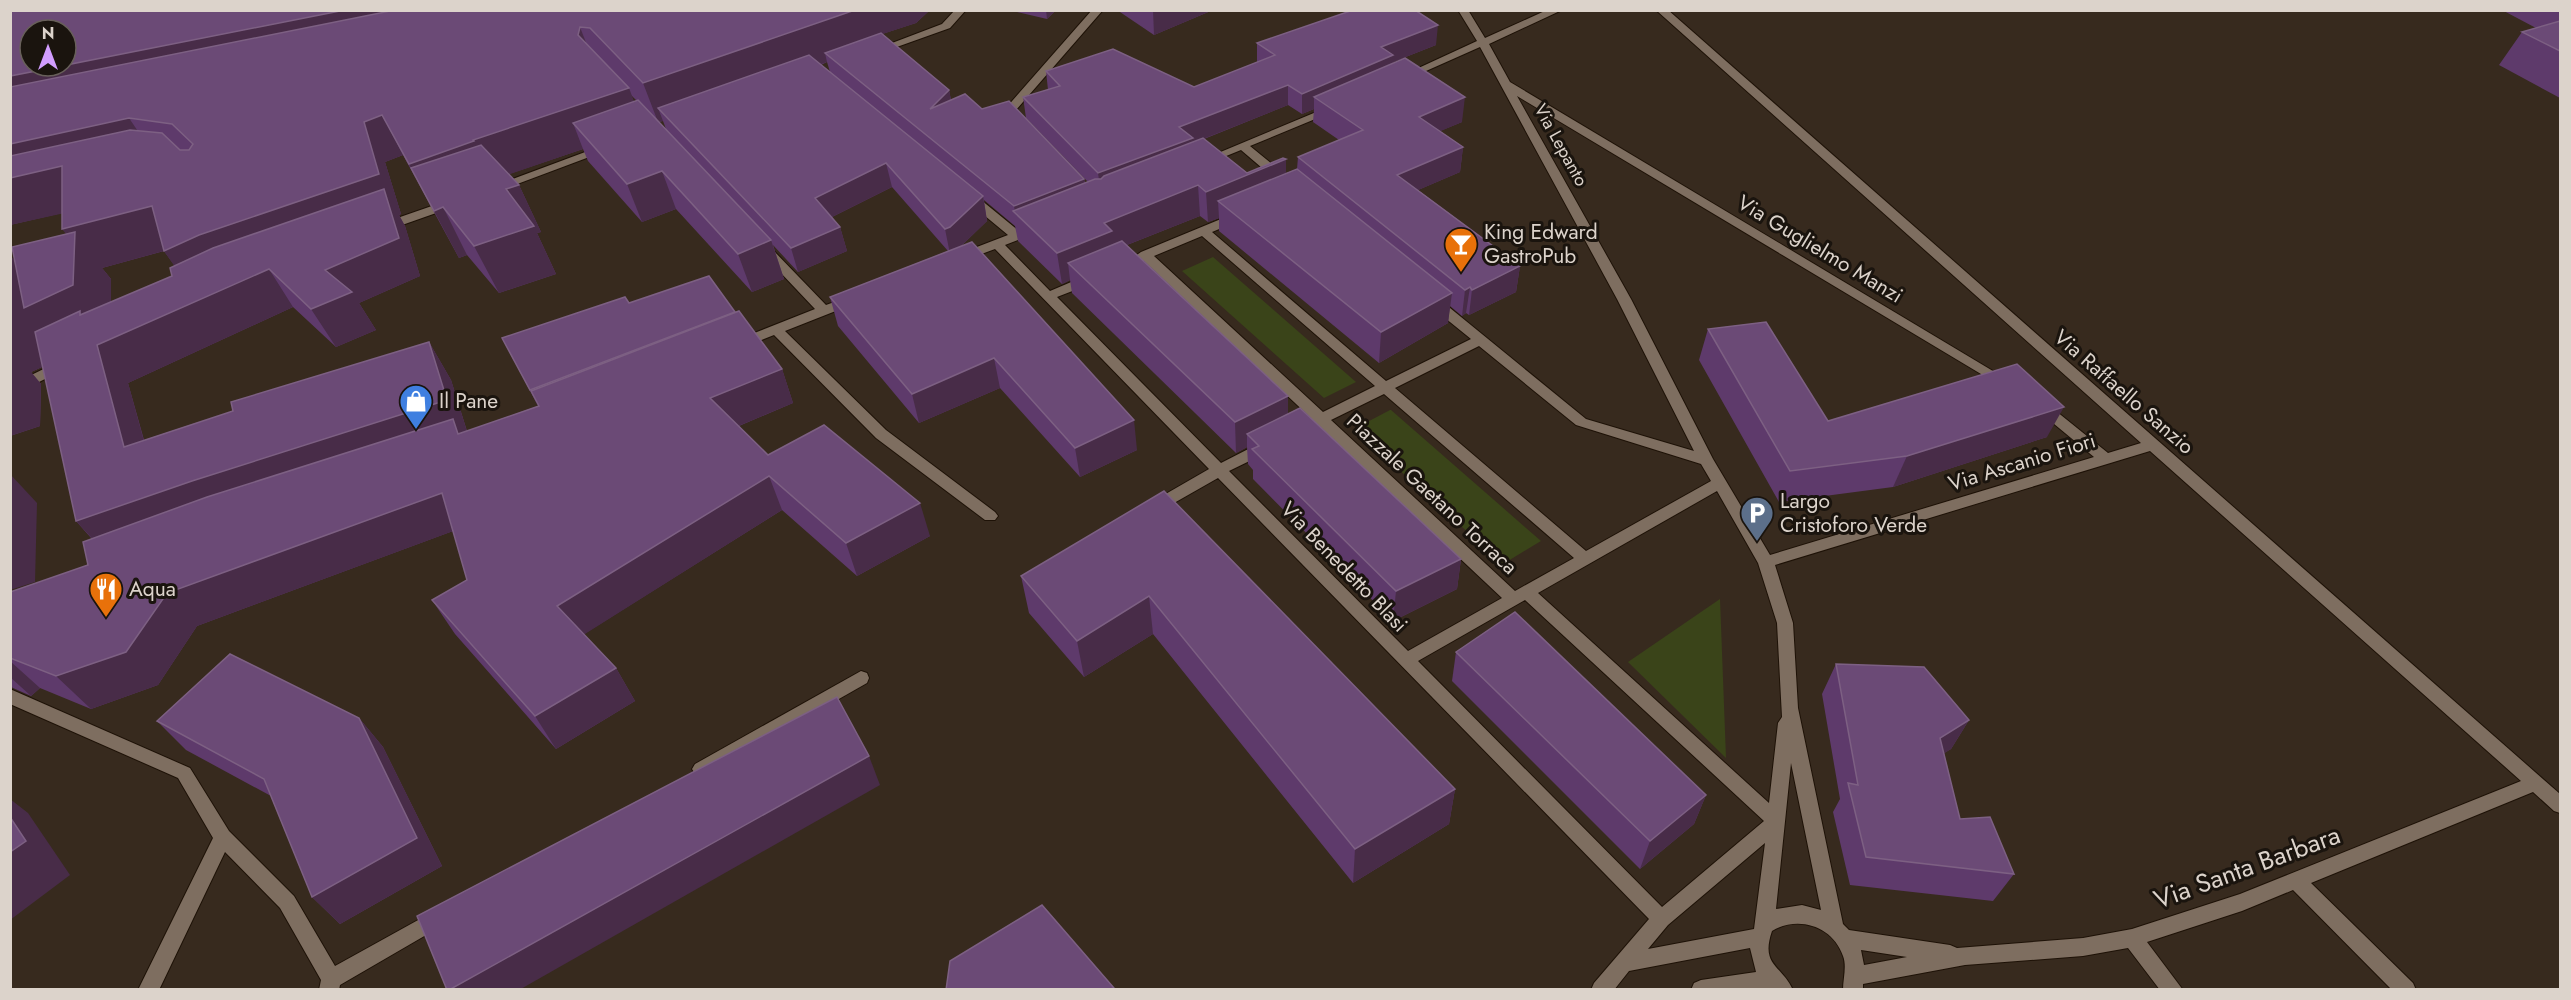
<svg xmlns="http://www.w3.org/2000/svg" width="2571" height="1000" viewBox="0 0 2571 1000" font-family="Jost,sans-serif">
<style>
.green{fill:#3a4419}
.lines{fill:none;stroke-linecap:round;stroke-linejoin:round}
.minor-casing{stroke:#1e1207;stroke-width:2}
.minor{fill:#7e6e60;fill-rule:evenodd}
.wall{fill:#5e3a6b;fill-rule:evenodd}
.shaded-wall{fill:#482c48}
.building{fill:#6b4a76;stroke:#7d6083;stroke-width:1.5}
.labels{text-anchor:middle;stroke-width:6;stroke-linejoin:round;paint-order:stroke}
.far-street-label{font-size:18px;fill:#dcd3cb;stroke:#1a140e}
.poi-label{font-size:21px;fill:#dcd3cb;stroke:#1a140e;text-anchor:start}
.street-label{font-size:21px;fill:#dcd3cb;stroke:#1a140e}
.near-street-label{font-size:26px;fill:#dcd3cb;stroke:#1a140e}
</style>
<rect width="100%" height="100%" fill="#372a1e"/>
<!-- green -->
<g class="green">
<polygon points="1213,257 1356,382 1324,398 1182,271"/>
<polygon points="1390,410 1391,410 1541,541 1503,564 1354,429"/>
<polygon points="1720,599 1726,758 1628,662"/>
</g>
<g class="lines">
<defs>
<g id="minor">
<polygon points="955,10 966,10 950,28 880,53 876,54 871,51 942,24"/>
<polygon points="1092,10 1103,10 1016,110 1025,119 1023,121 1015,121 1004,110 1006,108"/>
<path d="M1458,10h10l17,28 62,-28h15l-73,34 21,38 503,301 -2,3h-10l-484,-290 114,203 82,160 57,96 324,-98 -58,-48 -2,-3 2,-3h10l62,50 33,-10 -485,-433h12l892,784v19l-6,-2 -21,-19 -222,91 102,100 3,7h-24l-99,-100 -51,21 -95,31 36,48h-23l-32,-42 -45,8 -118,9 -102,19v6h-20c0,-11 4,-24 0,-34 -10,-30 -45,-41 -71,-25 -12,35 10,34 21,59h-102l3,-7 7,-3 55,-8 -6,-24 -121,23 -15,19h-23l3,-7 55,-64 -431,-441 -58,33h-10l-3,-4 3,-4 59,-34 -214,-220 -35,13 -6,-4 2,-3 52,-20 -41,-34v-6h8l44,36 16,-6 4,1 2,3 -2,3 -34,13 45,46 33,-14h10l1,3 -1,3 -36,14 164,166 39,-20h10l2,4 -2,4 -41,20 179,180 94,-53 -183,-172 -17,9h-10l-2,-4 2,-4 19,-9 -167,-157 -7,2 -6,-4 10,-7 92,-38h8v6l-29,12 174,149 85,-42 -42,-34 -2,-3 2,-3h10l147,120 108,32 -77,-152 -137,-252 -72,32h-8l-1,-2 78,-36zM1202,236l173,150 -52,26 -169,-156zM1479,346l97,79 125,39 10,17 -125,70 -191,-163zM1384,394l190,164 -59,33 -184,-171zM2150,451l371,330 -281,113 -108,35 -49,9 -126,10 -7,-3 -101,-15 -6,-6 -45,-216 -5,-85 -18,-58zM1717,491l41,72 19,60 5,94 -4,6 -9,80 -231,-210zM1525,600l239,221 -102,86 -244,-246zM1791,763l30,147 -19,-5 -26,4zM1765,843l-11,86 -106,20 20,-24zM1861,950l46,7 -43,8z"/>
<polygon points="1333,105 1337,106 1337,110 1250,146 1284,174 1284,180 1276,180 1241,150 1209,163 1201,163 1199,161"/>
<polygon points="604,145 610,148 608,150 501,190 497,191 491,187"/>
<polygon points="452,199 456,200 456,206 388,230 380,230 378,227 380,224"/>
<polygon points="766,246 770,247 826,305 851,296 858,300 856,303 785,331 886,430 995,512 998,516 995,520 985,520 876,438 774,335 744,347 734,347 732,344 734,341 815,309 762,253 760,250 762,247"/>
<polygon points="62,360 67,362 69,365 67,368 27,388 10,392 10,382 19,381"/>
<polygon points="861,671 867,673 869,678 867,683 707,774 701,777 695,774 692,769 695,764"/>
<polygon points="10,689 190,768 229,831 294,896 335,966 438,909 445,912 448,918 445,924 340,985 339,990 319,990 321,980 280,908 225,852 159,990 138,990 213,838 178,778 10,704"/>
</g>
</defs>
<!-- minor casing -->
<use href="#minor" class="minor-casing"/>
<!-- minor -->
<use href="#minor" class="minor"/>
</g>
<!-- wall -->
<g class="wall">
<path d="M10,10h920l-14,13 -34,11 67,56 2,10 31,9 102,70 1,4 3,-1 -62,-64 -3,-21 25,-7 -2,-19 148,16 63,-25v-19l179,2 -43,17v2l69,58 -22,9 23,16 -3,25 -42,18 102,76 -4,26 -47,23 -3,-2 -4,3 -12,-10 -2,17 -69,40 -160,-132v-13l-11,4 -8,-6 -73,29 161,169 173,145 -4,30 -64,32 -140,-142v-9l-5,-6 -1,-17 -11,6 -164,-160 -2,-13 -8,4 -44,-43 -3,-15 -31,-26 3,21 -27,26 177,203 -57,27 -80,-89 -81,35 -81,-97 -8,-29 118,-46 -56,-64 -60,30 8,10 7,24 -49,21 -25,-27 11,34 -32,13 -76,-83 -34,13 -54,-61 -5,-12 -74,25 10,11 22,47 -4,1 19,41 -57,19 -32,-38 -8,3 -56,-103 -18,7 16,52 -2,1 6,11 15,50 -61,27 17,27 -40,17 -43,-40 -165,76 16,57 89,-29 196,-69 22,38 16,51 71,-25 -36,-68 127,-35 107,9 46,57 11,34 -54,23 29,29 162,81 -73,40 -75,-66 -198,124 32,34 19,33 -79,48 -101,-115 -23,-34 35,-20 -14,-49 -256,95 -39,59 -67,24 -51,-21 -9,8 -18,-8 -3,-2v-94l78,-27 4,-26 -16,-18 -34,-159v5l-11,5 10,12 -1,42 -30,10 4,-176 52,-26 -4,-21 -52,12zM827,62l3,10 -9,-7zM631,95l6,6 -3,1zM1288,105l14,9 12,-5 -1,13 26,18 -41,17 -1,12 -11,4h-39l-43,-34zM663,121l3,8 -7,-7zM164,251l11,15 -3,10 -61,26v-23l-9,-11z"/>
<polygon points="1008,10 1056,10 1047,19"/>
<polygon points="1117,10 1213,10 1154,35"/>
<polygon points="2502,10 2560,10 2560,98 2499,65 2522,32 2536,28"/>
<polygon points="1708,329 1828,421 2047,437 1893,487 1779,502 1699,360"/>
<polygon points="1164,491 1455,789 1449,824 1353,883 1153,634 1084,677 1029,613 1021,576"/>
<polygon points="1456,652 1706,795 1694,824 1640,869 1452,681"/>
<polygon points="1836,664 1969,720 1951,749 1944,753 1960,819 2014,874 1993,901 1850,885 1833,812 1840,799 1822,694"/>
<polygon points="359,718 383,747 442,866 340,924 312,897 271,796 186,750 157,721"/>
</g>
<!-- shaded-wall -->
<g class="shaded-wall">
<polygon points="345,10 554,10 10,122 10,76"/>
<polygon points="855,10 930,10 916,23 825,53 827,62 668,119 658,108 663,121 658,122 643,83"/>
<polygon points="1046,10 1056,10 1047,19"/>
<polygon points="1153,10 1213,10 1154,35"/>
<polygon points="1438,25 1436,45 1393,62 1392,75 1314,97 1314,109 1302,114 1302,94 1381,47"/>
<polygon points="580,27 595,66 578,35"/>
<polygon points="1288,85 1288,105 1193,143 1101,194 1098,173 1179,127"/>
<polygon points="629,88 644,128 573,123 583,149 493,180 411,168 430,204 409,164 473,140"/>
<polygon points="949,90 953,111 930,109"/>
<polygon points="1465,97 1462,122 1417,141 1419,117"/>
<polygon points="382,115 403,155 385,162 401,214 399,215 405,226 420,276 359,303 376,330 336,347 311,309 325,270 393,217 193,293 164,251 167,250 102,268 111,279 111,333 269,269 293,307 128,383 156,485 124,447 43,331 42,367 31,372 41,384 40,426 10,436 10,255 44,296 75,245 62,229"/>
<polygon points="129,118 156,158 92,207 10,225 10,144"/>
<polygon points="1463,147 1460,172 1395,200 1397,175"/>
<polygon points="1286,159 1286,189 1218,201 1219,218 1208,222 1206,192"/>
<polygon points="886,163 892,187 822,222 815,198"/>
<polygon points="662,171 676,209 642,222 627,184"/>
<polygon points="1084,179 1087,200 1015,213 1014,206"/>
<polygon points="519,185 541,232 537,233 556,274 499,293 474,246 506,189"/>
<polygon points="1198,185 1200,216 1114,250 1068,263 1070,280 1062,284 1057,253 1104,223"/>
<polygon points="983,196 987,221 956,251 950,254 945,229"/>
<polygon points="443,207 467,255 459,258 434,211"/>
<polygon points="840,227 847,251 798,272 791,248"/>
<polygon points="771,240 784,279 752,292 738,254"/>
<polygon points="1520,266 1516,292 1469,315 1472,290"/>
<polygon points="1470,287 1466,313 1462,316 1465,290"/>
<polygon points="1452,293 1448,323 1379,363 1381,332"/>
<polygon points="735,312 743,333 541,411 530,390"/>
<polygon points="429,342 451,380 469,438 111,559 76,521"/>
<polygon points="994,358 1000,388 919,423 912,394"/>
<polygon points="782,369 793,403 724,432 710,398"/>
<polygon points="1288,396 1288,427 1247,434 1247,447 1236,453 1235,422"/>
<polygon points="2064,407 2047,437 1893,487 1907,456"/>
<polygon points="1134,420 1137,450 1080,477 1075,448"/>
<polygon points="10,474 37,503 35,582 10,590"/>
<polygon points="769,476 782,510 577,639 557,606"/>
<polygon points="442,493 464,527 197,626 158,685 91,709 56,676 167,593"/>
<polygon points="920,503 930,536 857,576 846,543"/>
<polygon points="1461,559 1457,589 1393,621 1396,591"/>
<polygon points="1149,596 1153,634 1084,677 1077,641"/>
<polygon points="10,661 40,688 31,696 10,677"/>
<polygon points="616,668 635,701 556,749 535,716"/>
<polygon points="359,718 383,747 442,866 340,924 312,897"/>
<polygon points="1969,720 1951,749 1923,767 1940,738"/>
<polygon points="869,756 880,785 519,990 449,990"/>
<polygon points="1455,789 1449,824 1353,883 1355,849"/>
<polygon points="1706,795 1694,824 1640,869 1650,841"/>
<polygon points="10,799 28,813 70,875 10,920"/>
</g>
<!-- building -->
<g class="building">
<polygon points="10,10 345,10 66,65 66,30 30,30 30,66 62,66 10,76"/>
<polygon points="395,10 855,10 643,83 590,28 580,27 578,35 629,88 473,140 474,141 409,164 382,115 364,122 379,174 199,235 164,251 152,206 62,229 62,166 10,178 10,156 130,130 162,133 180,150 189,150 193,144 172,124 129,118 10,144 10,87"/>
<polygon points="1353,10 1415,10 1438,25 1381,47 1393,55 1302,94 1288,85 1179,127 1193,138 1098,173 1023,97 1060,86 1046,71 1113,49 1194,87 1275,55 1257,43"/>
<polygon points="2560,21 2560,51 2522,32"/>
<polygon points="881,33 949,90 930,109 965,94 982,109 1009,101 1084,179 1014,206 825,53"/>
<polygon points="809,55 983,196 950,227 945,229 886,163 815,198 840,227 791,248 658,108"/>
<polygon points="1405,58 1465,97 1419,117 1463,147 1397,175 1520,266 1472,290 1470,287 1465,290 1298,157 1363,130 1314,97"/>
<polygon points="638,100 771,240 738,254 662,171 627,184 573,123"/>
<polygon points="1203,138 1247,173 1283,158 1286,159 1206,192 1198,185 1104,223 1112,231 1057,253 1013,211 1095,179 1101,179 1104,176"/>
<polygon points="481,145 519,185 506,189 534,226 474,246 443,207 434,211 411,168"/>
<polygon points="1297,169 1452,293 1381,332 1218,201"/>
<polygon points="384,189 399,238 325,270 352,292 311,309 269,269 97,345 124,447 233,411 231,402 429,342 447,400 192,481 76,521 35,332 80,311 80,315 172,276 170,268 213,248"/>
<polygon points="75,232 73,285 24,308 12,247"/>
<polygon points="1122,241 1288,396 1235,422 1068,263"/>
<polygon points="972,242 1134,420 1075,448 994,358 912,394 830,297"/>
<polygon points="709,276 735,312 530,390 502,338 625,297 629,303"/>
<polygon points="739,311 782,369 710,398 768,455 824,425 920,503 846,543 769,476 557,606 616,668 535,716 432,600 467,580 442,493 167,593 126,652 56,676 10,658 10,592 88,565 83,542 207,497 453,419 458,434 539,406 531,391"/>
<polygon points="1766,322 1828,421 2017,364 2064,407 1907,456 1790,471 1708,329"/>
<polygon points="1300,408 1461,559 1396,591 1252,449 1259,446 1247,434"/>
<polygon points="1164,491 1455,789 1355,849 1149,596 1077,641 1021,576"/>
<polygon points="1515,612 1706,795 1650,841 1456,652"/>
<polygon points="230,654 359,718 417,838 312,897 264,779 157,721"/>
<polygon points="1836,664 1924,667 1969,720 1940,738 1960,819 1990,817 2014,874 1866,857 1848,783 1858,785"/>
<polygon points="837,697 869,756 449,990 447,990 417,916"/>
<polygon points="10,817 26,841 10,852"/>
<polygon points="1042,905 1114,988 1105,990 946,990 950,961"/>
</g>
<!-- icons -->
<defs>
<symbol id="bar-pin" viewBox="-11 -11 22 30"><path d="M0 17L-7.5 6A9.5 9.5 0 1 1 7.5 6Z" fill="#e8710a" stroke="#1a140e"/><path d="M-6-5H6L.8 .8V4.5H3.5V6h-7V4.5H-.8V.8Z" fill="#fff"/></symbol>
<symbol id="shop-pin" viewBox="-11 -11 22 30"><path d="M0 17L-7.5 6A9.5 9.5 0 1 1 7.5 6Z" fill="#3f7fe0" stroke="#1a140e"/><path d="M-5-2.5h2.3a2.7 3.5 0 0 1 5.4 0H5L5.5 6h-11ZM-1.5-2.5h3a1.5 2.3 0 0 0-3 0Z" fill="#fff"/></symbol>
<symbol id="parking-pin" viewBox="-11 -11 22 30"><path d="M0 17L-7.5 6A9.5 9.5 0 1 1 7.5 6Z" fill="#5c6f8a" stroke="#1a140e"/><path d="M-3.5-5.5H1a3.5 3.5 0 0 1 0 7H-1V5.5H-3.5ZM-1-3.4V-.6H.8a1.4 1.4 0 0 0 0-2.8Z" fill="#fff"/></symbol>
<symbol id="restaurant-pin" viewBox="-11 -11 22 30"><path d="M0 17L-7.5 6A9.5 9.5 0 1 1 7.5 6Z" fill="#e8710a" stroke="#1a140e"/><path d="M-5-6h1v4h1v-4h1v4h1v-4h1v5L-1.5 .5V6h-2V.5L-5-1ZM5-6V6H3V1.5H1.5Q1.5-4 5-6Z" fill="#fff"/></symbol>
</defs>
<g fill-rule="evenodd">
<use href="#bar-pin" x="1442" y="225" width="38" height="52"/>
<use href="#shop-pin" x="397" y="382" width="38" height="52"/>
<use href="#parking-pin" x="1738" y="494" width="38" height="52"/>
<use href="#restaurant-pin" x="87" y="570" width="38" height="52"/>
</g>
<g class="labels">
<!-- far-street labels -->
<g class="far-street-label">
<text transform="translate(1561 145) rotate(61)" y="6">Via Lepanto</text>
</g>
<!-- poi labels -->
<g class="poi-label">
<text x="1484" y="239">King Edward<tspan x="1484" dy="24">GastroPub</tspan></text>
<text x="439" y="408">Il Pane</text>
<text x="1780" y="508">Largo<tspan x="1780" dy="24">Cristoforo Verde</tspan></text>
<text x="129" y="596">Aqua</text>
</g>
<!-- street labels -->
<g class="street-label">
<text transform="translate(1820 249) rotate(31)" y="7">Via Guglielmo Manzi</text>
<text transform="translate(2124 392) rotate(41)" y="7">Via Raffaello Sanzio</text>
<text transform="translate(2022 462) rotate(-17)" y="7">Via Ascanio Fiori</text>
<text transform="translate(1432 494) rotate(43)" y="7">Piazzale Gaetano Torraca</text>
<text transform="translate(1344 567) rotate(46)" y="7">Via Benedetto Blasi</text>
</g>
<!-- near-street labels -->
<g class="near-street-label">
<text transform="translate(2247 867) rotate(-20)" y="9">Via Santa Barbara</text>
</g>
</g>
<!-- border -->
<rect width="2571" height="1000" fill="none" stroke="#dcd3cb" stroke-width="24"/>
<!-- north arrow -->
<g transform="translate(48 48)"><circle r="28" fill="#1a140e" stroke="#68605a" stroke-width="1.5"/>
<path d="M0-4.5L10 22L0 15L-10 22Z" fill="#d19dfe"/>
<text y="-9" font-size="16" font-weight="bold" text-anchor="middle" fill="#dcd3cb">N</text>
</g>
</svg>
